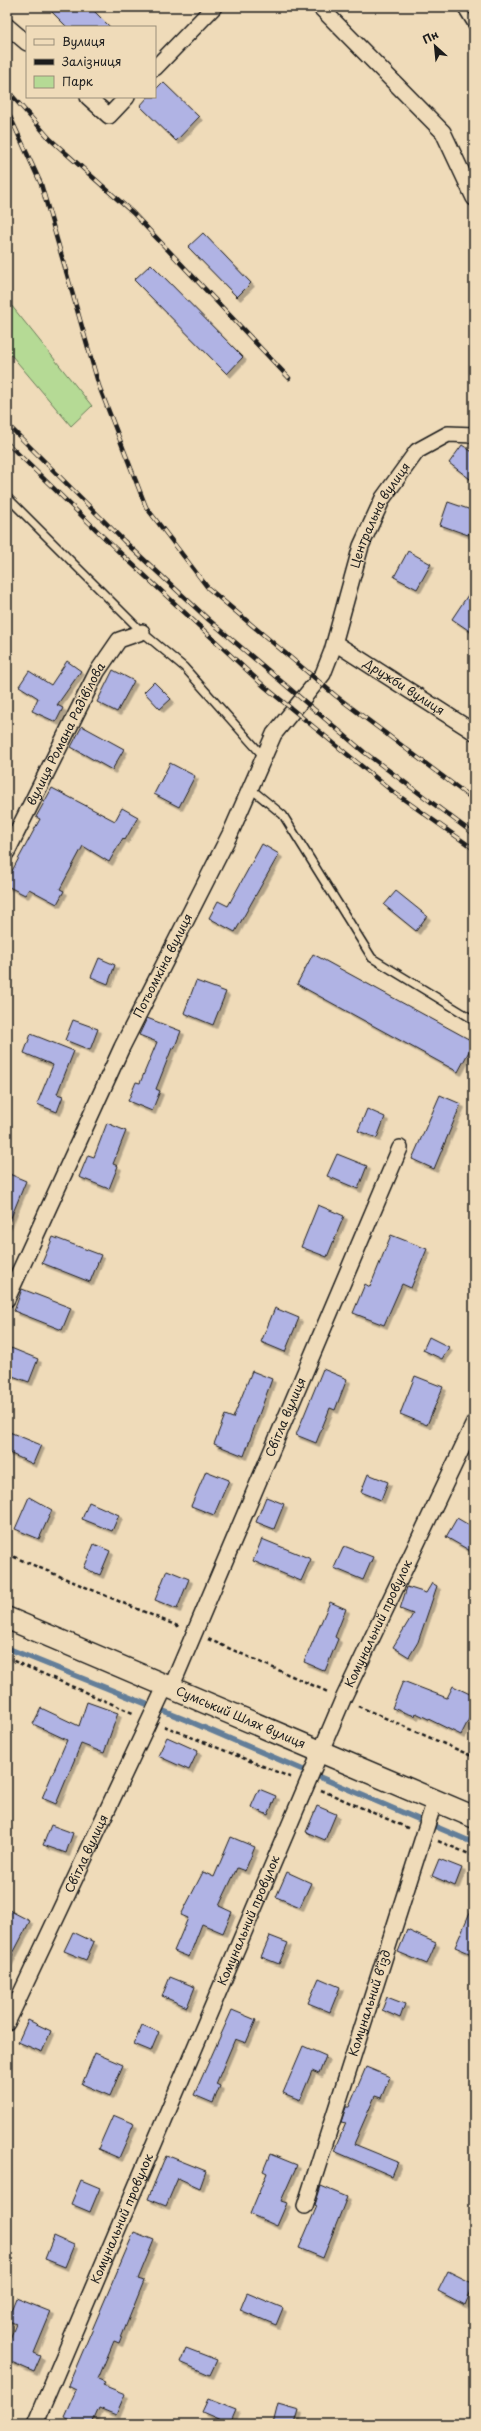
<svg xmlns="http://www.w3.org/2000/svg" width="481" height="2431" viewBox="0 0 481 2431" font-family="'Playpen Sans',sans-serif">
<style>
.green{fill:#b5da95;stroke:#687b58}
.lines{fill:none;stroke-linecap:round;stroke-linejoin:round}
.stream{stroke:#637e99;stroke-width:5.5}
.building{fill:#b0b3e4;stroke:#1c1c1c;filter:url(#shadow)}
.service-casing{stroke:#1c1c1c;stroke-width:10}
.minor-casing{stroke:#1c1c1c;stroke-width:18}
.secondary-casing{stroke:#1c1c1c;stroke-width:24}
.path{stroke:#1c1c1c;stroke-width:2.5;stroke-dasharray:4 3;stroke-linecap:butt}
.service{stroke:#efdbb9;stroke-width:7}
.minor{stroke:#efdbb9;stroke-width:15}
.secondary{stroke:#efdbb9;stroke-width:21}
.rail-casing{stroke:#1c1c1c;stroke-width:4.5}
.rail{stroke:#efdbb9;stroke-width:3;stroke-dasharray:9;stroke-linecap:butt}
.labels{text-anchor:middle;stroke-width:3;stroke-linejoin:round;paint-order:stroke}
.street-label{font-size:12px;fill:#1c1c1c;stroke:#efdbb9}
</style>
<defs>
<filter id="shadow"><feDropShadow dx="3.5" dy="3.5" stdDeviation="0" flood-color="#0004"/></filter>
</defs>
<rect width="100%" height="100%" fill="#efdbb9"/>
<filter id="ink" filterUnits="userSpaceOnUse"><feTurbulence type="fractalNoise" baseFrequency=".025" numOctaves="2"/><feDisplacementMap in="SourceGraphic" scale="8" xChannelSelector="R" yChannelSelector="G"/><feConvolveMatrix kernelMatrix="1 2 1 2 8 2 1 2 1" color-interpolation-filters="sRGB"/></filter>
<g filter="url(#ink)">
<!-- green -->
<polygon class="green" points="7,300 92,406 71,426 7,350"/>
<g class="lines">
<!-- stream -->
<polyline class="stream" points="7,1648 191,1722 474,1843"/>
</g>
<!-- building -->
<g class="building">
<polygon points="47,7 90,7 110,27 67,27"/>
<polygon points="163,82 199,117 176,141 140,106 148,97 155,97 155,90"/>
<polygon points="203,233 251,283 237,297 188,247"/>
<polygon points="151,264 243,357 227,374 134,280"/>
<polygon points="462,445 474,453 474,482 449,463"/>
<polygon points="448,502 474,511 474,520 468,535 440,525"/>
<polygon points="408,551 431,564 417,589 394,577"/>
<polygon points="474,586 474,634 452,619"/>
<polygon points="67,661 81,671 57,705 63,708 56,722 32,711 38,698 19,686 29,671 51,685"/>
<polygon points="113,670 134,681 117,712 97,702"/>
<polygon points="154,682 171,699 160,709 144,692"/>
<polygon points="82,726 124,749 112,770 71,747"/>
<polygon points="170,763 195,776 179,807 154,794"/>
<polygon points="52,788 115,821 122,808 138,817 125,840 123,838 109,862 83,846 60,889 64,891 57,904 29,889 25,895 7,886 7,880 40,819 36,817"/>
<polygon points="262,844 279,854 235,932 209,918 218,901 228,906"/>
<polygon points="396,891 427,916 416,931 384,905"/>
<polygon points="313,954 474,1042 458,1072 297,984"/>
<polygon points="99,958 115,965 108,984 91,977"/>
<polygon points="196,981 226,992 213,1025 184,1013"/>
<polygon points="147,1018 181,1031 174,1049 172,1048 156,1089 160,1091 152,1111 128,1101 136,1082 140,1083 157,1042 139,1035"/>
<polygon points="73,1020 98,1029 90,1050 65,1040"/>
<polygon points="31,1034 74,1051 57,1094 63,1096 57,1112 37,1104 53,1065 24,1053"/>
<polygon points="440,1095 461,1104 434,1169 412,1159"/>
<polygon points="367,1109 385,1117 377,1138 358,1131"/>
<polygon points="107,1123 126,1131 113,1164 118,1166 109,1189 79,1177 88,1155 94,1157"/>
<polygon points="337,1154 367,1166 358,1189 327,1176"/>
<polygon points="7,1173 26,1181 8,1225 7,1225"/>
<polygon points="318,1205 344,1216 327,1257 301,1247"/>
<polygon points="391,1235 427,1249 411,1288 402,1284 384,1325 353,1313 365,1284 370,1287"/>
<polygon points="53,1237 101,1255 90,1282 42,1263"/>
<polygon points="22,1289 71,1308 62,1330 14,1311"/>
<polygon points="275,1308 299,1318 285,1352 261,1342"/>
<polygon points="429,1337 449,1347 442,1359 423,1350"/>
<polygon points="11,1348 38,1359 29,1382 7,1374 7,1358"/>
<polygon points="323,1369 347,1379 335,1410 330,1408 316,1443 296,1435"/>
<polygon points="252,1371 272,1379 244,1456 214,1444 225,1415 233,1418"/>
<polygon points="415,1376 443,1387 427,1425 400,1414"/>
<polygon points="7,1431 41,1445 33,1464 7,1452"/>
<polygon points="206,1471 229,1480 214,1515 191,1506"/>
<polygon points="368,1474 388,1482 381,1500 361,1492"/>
<polygon points="29,1497 52,1510 39,1539 15,1529"/>
<polygon points="266,1497 284,1504 274,1529 256,1522"/>
<polygon points="89,1502 119,1515 112,1531 82,1519"/>
<polygon points="457,1518 474,1528 474,1553 446,1537"/>
<polygon points="262,1539 311,1559 301,1581 253,1561"/>
<polygon points="94,1544 110,1551 100,1575 84,1568"/>
<polygon points="344,1546 373,1557 363,1580 334,1568"/>
<polygon points="167,1570 189,1579 177,1609 155,1600"/>
<polygon points="432,1583 437,1586 418,1642 409,1657 393,1647 413,1614 400,1609 407,1587 426,1593"/>
<polygon points="330,1602 346,1609 335,1637 338,1639 325,1671 304,1662"/>
<polygon points="403,1681 447,1698 453,1686 474,1696 474,1709 461,1735 416,1713 415,1716 392,1708"/>
<polygon points="87,1702 118,1713 104,1753 81,1744 56,1804 42,1798 67,1740 33,1724 41,1708 79,1726"/>
<polygon points="167,1737 198,1751 189,1770 158,1756"/>
<polygon points="259,1789 276,1796 268,1815 251,1807"/>
<polygon points="317,1806 336,1814 325,1840 306,1832"/>
<polygon points="51,1825 73,1833 66,1853 43,1845"/>
<polygon points="231,1837 255,1847 245,1871 237,1868 219,1906 232,1912 223,1933 202,1924 189,1957 174,1951 188,1918 181,1915 203,1872 214,1877"/>
<polygon points="439,1859 462,1868 455,1886 432,1876"/>
<polygon points="287,1872 311,1883 300,1907 276,1897"/>
<polygon points="474,1903 474,1955 455,1947"/>
<polygon points="7,1909 30,1921 7,1965"/>
<polygon points="407,1930 436,1943 427,1964 398,1952"/>
<polygon points="73,1932 94,1942 86,1960 64,1951"/>
<polygon points="270,1936 288,1943 279,1964 261,1957"/>
<polygon points="170,1977 195,1987 187,2007 162,1996"/>
<polygon points="319,1978 340,1987 330,2012 308,2003"/>
<polygon points="387,1997 405,2004 400,2018 382,2010"/>
<polygon points="232,2010 256,2020 246,2043 235,2039 216,2084 220,2086 213,2103 194,2095"/>
<polygon points="28,2020 51,2031 42,2052 18,2042"/>
<polygon points="142,2025 159,2032 151,2051 134,2044"/>
<polygon points="303,2046 326,2056 319,2074 312,2071 300,2100 283,2093"/>
<polygon points="95,2053 123,2065 110,2096 82,2084"/>
<polygon points="366,2067 390,2077 381,2098 375,2096 354,2144 398,2162 392,2176 334,2151 346,2123 341,2122 346,2107 349,2107"/>
<polygon points="113,2115 134,2124 119,2158 98,2149"/>
<polygon points="270,2154 297,2165 281,2201 287,2203 277,2226 250,2214 267,2173 263,2171"/>
<polygon points="166,2155 206,2171 200,2188 178,2178 166,2206 148,2199"/>
<polygon points="81,2180 100,2188 90,2212 71,2204"/>
<polygon points="321,2186 347,2197 323,2258 299,2248 317,2206 315,2205"/>
<polygon points="134,2232 154,2240 138,2279 144,2281 119,2343 114,2341 98,2379 105,2382 103,2385 125,2394 116,2415 99,2408 92,2424 81,2424 64,2417 76,2390 68,2386"/>
<polygon points="54,2236 74,2245 65,2267 45,2259"/>
<polygon points="448,2271 474,2284 465,2305 438,2291"/>
<polygon points="247,2293 283,2308 276,2325 240,2310"/>
<polygon points="16,2298 51,2312 34,2353 41,2356 34,2372 7,2360 7,2346 16,2324 7,2320"/>
<polygon points="186,2348 217,2360 210,2375 180,2362"/>
<polygon points="208,2399 236,2410 230,2424 202,2412"/>
<polygon points="278,2404 299,2410 295,2424 273,2424"/>
</g>
<g class="lines">
<defs>
<g id="service">
<polyline points="461,7 474,28"/>
<polyline points="7,497 142,632 184,667 264,757"/>
<polyline points="250,788 283,815 372,958 474,1020"/>
</g>
<g id="minor">
<polyline points="320,7 443,132 474,198"/>
<polyline points="7,26 27,43"/>
<polyline points="155,68 214,7"/>
<polyline points="88,97 109,116 127,97"/>
<path id="s1" d="M335,643l139,89"/>
<path id="s2" d="M7,852l90,-180 22,-32 23,-8"/>
<path id="s3" d="M7,1299l115,-252 109,-215 43,-98 49,-60 9,-23 29,-105 22,-48 34,-47 31,-17 26,1"/>
<path id="s4" d="M171,1688l229,-540"/>
<path id="s5" d="M7,2023l159,-338"/>
<path id="s6" d="M305,2206l130,-406"/>
<path id="s7" d="M35,2424l308,-725 131,-276"/>
</g>
<g id="secondary">
<path id="s8" d="M7,1618l467,199"/>
</g>
</defs>
<!-- service casing -->
<use href="#service" class="service-casing"/>
<!-- minor casing -->
<use href="#minor" class="minor-casing"/>
<!-- secondary casing -->
<use href="#secondary" class="secondary-casing"/>
<!-- path -->
<g class="path">
<polyline points="7,1554 180,1627"/>
<polyline points="208,1639 328,1692"/>
<polyline points="7,1658 135,1714"/>
<polyline points="358,1706 474,1757"/>
<polyline points="164,1726 292,1778"/>
<polyline points="321,1790 410,1829"/>
<polyline points="438,1841 474,1856"/>
</g>
<!-- service -->
<use href="#service" class="service"/>
<!-- minor -->
<use href="#minor" class="minor"/>
<!-- secondary -->
<use href="#secondary" class="secondary"/>
<defs>
<g id="rail">
<polyline points="7,90 50,139 133,213 289,378"/>
<polyline points="7,110 41,184 99,386 146,507 208,588 336,696 474,800"/>
<polyline points="7,424 124,541 209,620 364,752 474,834"/>
<polyline points="7,443 116,549 265,687 392,791 474,849"/>
</g>
</defs>
<!-- rail casing -->
<use href="#rail" class="rail-casing"/>
<!-- rail -->
<use href="#rail" class="rail"/>
</g>
</g>
<g class="labels">
<!-- street labels -->
<g class="street-label">
<text dy="4" stroke="none"><textPath href="#s3" startOffset="872">Центральна вулиця</textPath></text>
<text dy="4" stroke="none"><textPath href="#s1" startOffset="82">Дружби вулиця</textPath></text>
<text dy="4" stroke="none"><textPath href="#s2" startOffset="132">вулиця Романа Радівілова</textPath></text>
<text dy="4" stroke="none"><textPath href="#s3" startOffset="368">Потьомкіна вулиця</textPath></text>
<text dy="4" stroke="none"><textPath href="#s4" startOffset="294">Світла вулиця</textPath></text>
<text dy="4" stroke="none"><textPath href="#s7" startOffset="871">Комунальний провулок</textPath></text>
<text dy="4" stroke="none"><textPath href="#s8" startOffset="254">Сумський Шлях вулиця</textPath></text>
<text dy="4" stroke="none"><textPath href="#s5" startOffset="187">Світла вулиця</textPath></text>
<text dy="4" stroke="none"><textPath href="#s7" startOffset="547">Комунальний провулок</textPath></text>
<text dy="4" stroke="none"><textPath href="#s6" startOffset="213">Комунальний в’їзд</textPath></text>
<text dy="4" stroke="none"><textPath href="#s7" startOffset="223">Комунальний провулок</textPath></text>
</g>
</g>
<!-- margin -->
<rect width="481" height="2431" fill="none" stroke="#efdbb9" stroke-width="24"/>
<rect x="12" y="12" width="457" height="2407" fill="none" stroke="#1c1c1c" stroke-width="1.5" filter="url(#ink)"/>
<!-- legend -->
<rect x="26" y="26" width="130" height="72" fill="#efdbb9" stroke="#9b8f7a"/>
<rect x="34" y="39" width="20" height="6" fill="#efdbb9" stroke="#9b8f7a"/>
<text x="62" y="46" font-size="12" fill="#1c1c1c">Вулиця</text>
<rect x="34" y="59" width="20" height="6" fill="#1c1c1c" stroke="#9b8f7a"/>
<text x="62" y="66" font-size="12" fill="#1c1c1c">Залізниця</text>
<rect x="34" y="76" width="20" height="12" fill="#b5da95" stroke="#9b8f7a"/>
<text x="62" y="86" font-size="12" fill="#1c1c1c">Парк</text>
<!-- north arrow -->
<g transform="translate(435 46) rotate(333)" stroke="#efdbb9" stroke-width="3" paint-order="stroke">
<path d="M0-3L7 15L0 10L-7 15Z" fill="#1c1c1c"/>
<text y="-6" font-size="11" font-weight="bold" text-anchor="middle" fill="#1c1c1c">Пн</text>
</g>
</svg>
